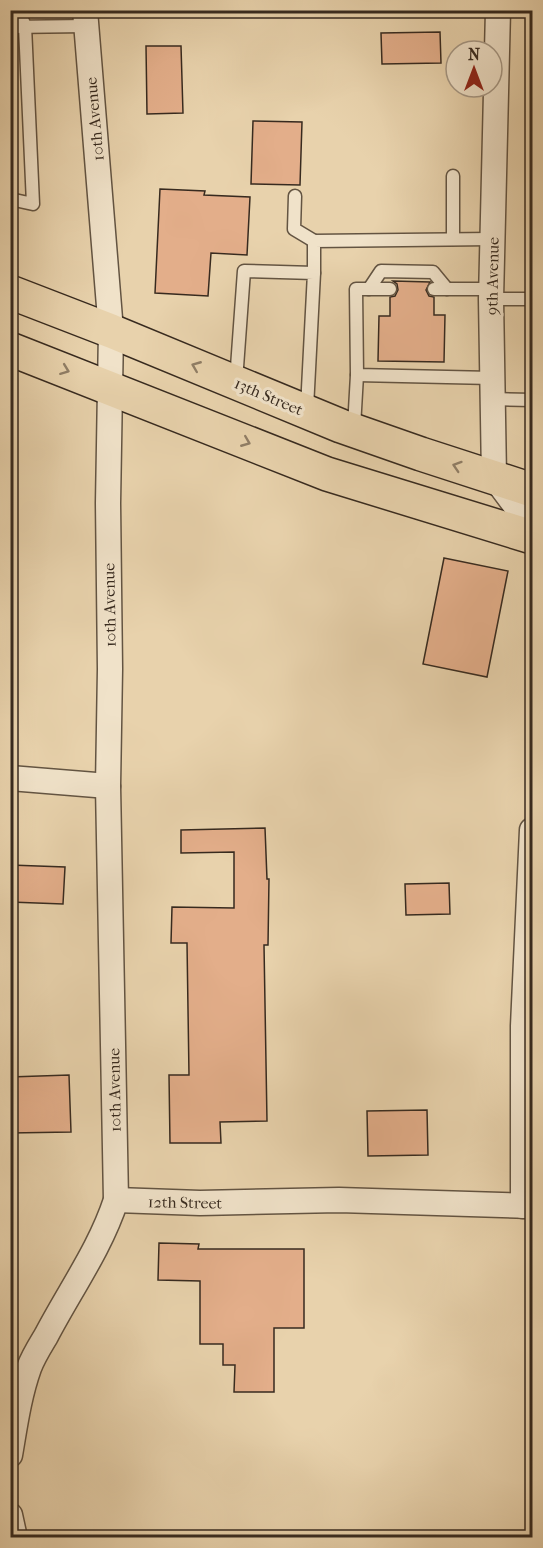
<svg xmlns="http://www.w3.org/2000/svg" width="543" height="1548" viewBox="0 0 543 1548" font-family="'IM FELL French Canon',serif">
<style>
.building{fill:#e3ae8a;stroke:#372a1f;stroke-width:1.5}
.lines{fill:none;stroke-linecap:round;stroke-linejoin:round}
.lane-casing{stroke:#635442;stroke-width:15}
.street-casing{stroke:#635442;stroke-width:27}
.primary-casing{stroke:#372a1f;stroke-width:36}
.lane{stroke:#f0e2c9;stroke-width:12}
.street{stroke:#f0e2c9;stroke-width:24}
.primary{stroke:#e8d2ac;stroke-width:33}
.oneway{stroke:#907e66}
.labels{text-anchor:middle;stroke-width:6;stroke-linejoin:round;paint-order:stroke}
.street-label{font-size:16px;fill:#372a1f;stroke:#f0e2c9}
</style>
<rect width="100%" height="100%" fill="#e8d2ac"/>
<filter id="stains"><feTurbulence type="fractalNoise" baseFrequency=".00333" numOctaves="4"/><feColorMatrix values="0 0 0 0 .2 0 0 0 0 .09 0 0 0 0 .02 0 0 0 .5 -.17"/></filter>
<radialGradient id="worn" r=".72"><stop offset=".6" stop-color="#630" stop-opacity="0"/><stop offset="1" stop-color="#630" stop-opacity=".3"/></radialGradient>
<!-- building -->
<g class="building">
<polygon points="440,32 441,63 382,64 381,33"/>
<polygon points="146,46 181,46 183,113 147,114"/>
<polygon points="253,121 302,122 300,185 251,184"/>
<polygon points="160,189 205,191 204,195 250,197 247,255 211,253 208,296 155,293"/>
<polygon points="393,281 430,282 426,290 429,296 434,297 434,315 445,315 444,362 378,361 379,316 390,316 390,297 395,296 398,290 397,284"/>
<polygon points="444,558 508,571 487,677 423,664"/>
<polygon points="265,828 267,879 269,879 268,945 264,945 267,1121 220,1122 221,1143 170,1143 169,1075 189,1075 187,943 171,943 172,907 234,908 234,852 181,853 181,830"/>
<polygon points="10,865 65,867 63,904 10,902"/>
<polygon points="449,883 450,914 406,915 405,884"/>
<polygon points="69,1075 71,1132 10,1133 10,1077"/>
<polygon points="427,1110 428,1155 368,1156 367,1111"/>
<polygon points="159,1243 199,1244 198,1249 304,1249 304,1328 274,1328 274,1392 234,1392 235,1365 223,1365 223,1344 200,1344 200,1281 158,1280"/>
</g>
<g class="lines">
<defs>
<g id="lane">
<polyline points="10,27 86,26"/>
<polyline points="295,196 294,229 314,241"/>
<polyline points="10,199 33,204 25,26 18,10"/>
<polyline points="453,239 453,176"/>
<polyline points="314,273 314,241 492,239"/>
<polyline points="369,289 381,271 433,272 447,289"/>
<polyline points="390,289 356,289 357,375 492,378"/>
<polyline points="434,289 491,289"/>
<polyline points="491,299 532,299"/>
<polyline points="236,381 244,271 314,273 307,408"/>
<polyline points="493,399 532,400"/>
<polyline points="354,427 357,375"/>
</g>
<g id="street">
<polyline points="498,10 491,299 494,477 532,528"/>
<polyline points="10,778 108,786"/>
<polyline points="116,1200 200,1203 339,1200 532,1206"/>
<polyline points="523,1206 523,1026 532,830"/>
<path d="M10,1455c5,-29 9,-59 19,-87 4,-11 11,-22 17,-32 24,-46 54,-87 70,-136l-8,-414 2,-117 -2,-166 3,-172 -26,-321"/>
<polyline points="10,1515 15,1538"/>
</g>
<g id="primary">
<polyline points="10,292 111,331 341,426 421,454 532,490"/>
<polyline points="10,349 327,474 532,537"/>
</g>
</defs>
<!-- lane casing -->
<use href="#lane" class="lane-casing"/>
<!-- street casing -->
<use href="#street" class="street-casing"/>
<!-- primary casing -->
<use href="#primary" class="primary-casing"/>
<!-- lane -->
<use href="#lane" class="lane"/>
<!-- street -->
<use href="#street" class="street"/>
<!-- primary -->
<use href="#primary" class="primary"/>
</g>
<!-- one-way arrows -->
<defs><path id="oneway-chevron" d="M-2-3.5L2.5 0L-2 3.5" fill="none" stroke-width="1.6" stroke-linecap="round" stroke-linejoin="round" transform="scale(1.5)"/></defs>
<g class="oneway">
<use href="#oneway-chevron" transform="translate(196 366) rotate(-158)"/>
<use href="#oneway-chevron" transform="translate(65 370) rotate(21)"/>
<use href="#oneway-chevron" transform="translate(246 442) rotate(22)"/>
<use href="#oneway-chevron" transform="translate(457 466) rotate(-162)"/>
</g>
<g class="labels">
<!-- street labels -->
<g class="street-label">
<text transform="translate(94 119) rotate(-95)" y="6">10th Avenue</text>
<text transform="translate(492 276) rotate(-89)" y="6">9th Avenue</text>
<text transform="translate(269 396) rotate(23)" y="6">13th Street</text>
<text transform="translate(109 605) rotate(-91)" y="6">10th Avenue</text>
<text transform="translate(114 1090) rotate(-91)" y="6">10th Avenue</text>
<text transform="translate(185 1202) rotate(1)" y="6">12th Street</text>
</g>
</g>
<!-- margin -->
<rect width="543" height="1548" fill="none" stroke="#e8d2ac" stroke-width="36"/>
<rect x="12" y="12" width="519" height="1524" fill="none" stroke="#372a1f" stroke-width="3"/>
<rect x="18" y="18" width="507" height="1512" fill="none" stroke="#372a1f" stroke-width="1.5"/>
<!-- north arrow -->
<g transform="translate(474 69)"><circle r="28" fill="#f0e2c9" stroke="#a69885" stroke-width="1.5"/>
<path d="M0-4.5L10 22L0 15L-10 22Z" fill="#8f2418"/>
<text y="-9" font-size="16" font-weight="bold" text-anchor="middle" fill="#372a1f">N</text>
</g>
<rect width="100%" height="100%" filter="url(#stains)"/>
<rect width="100%" height="100%" fill="url(#worn)"/>
</svg>
